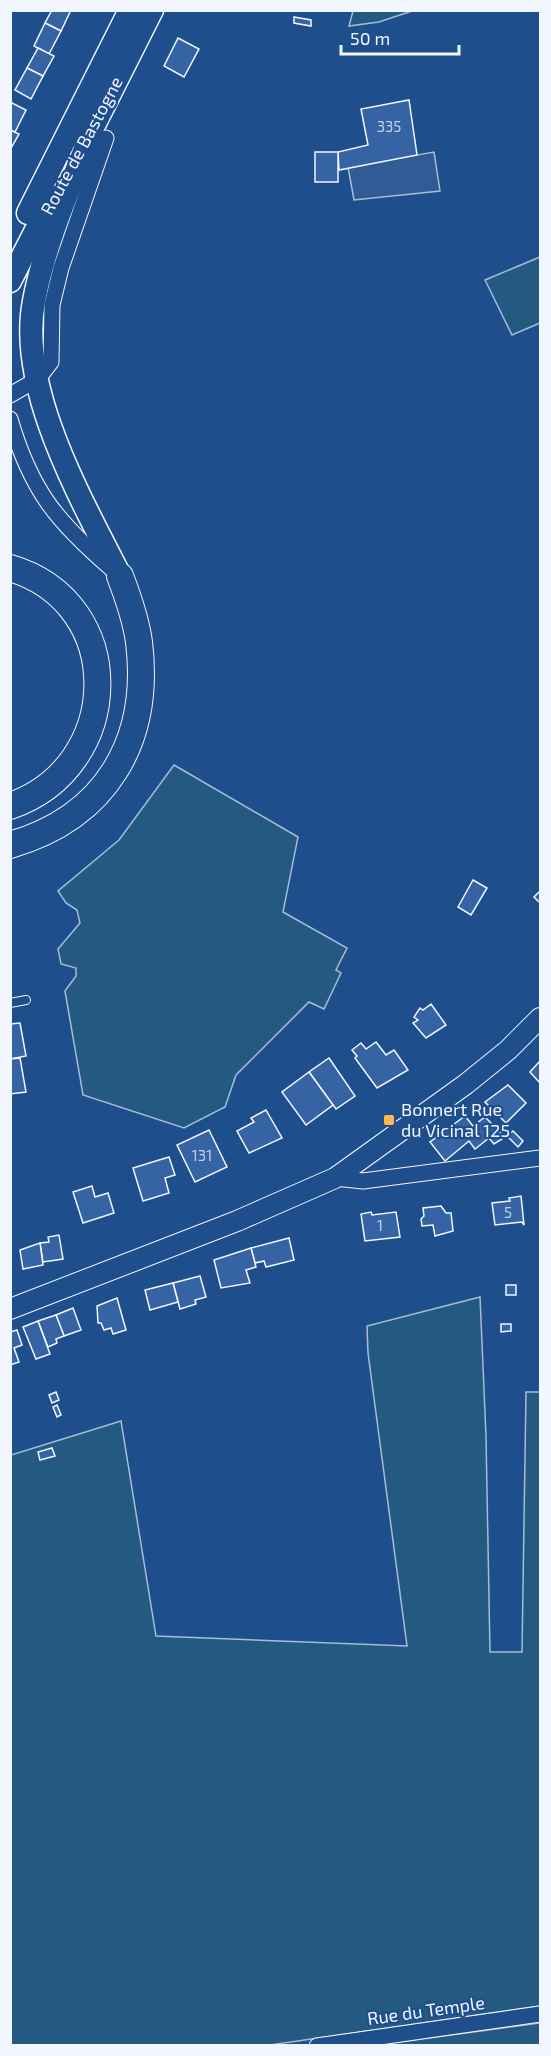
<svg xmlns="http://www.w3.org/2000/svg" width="551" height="2056" viewBox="0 0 551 2056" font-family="'Exo 2',sans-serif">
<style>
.green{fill:#245a82;stroke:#a8bbd7;stroke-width:1.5}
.parking{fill:#305b95;stroke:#a8bbd7;stroke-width:1.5}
.building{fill:#3563a3;stroke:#f2f6ff;stroke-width:1.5}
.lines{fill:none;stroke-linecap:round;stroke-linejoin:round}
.lane-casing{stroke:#f2f6ff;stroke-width:10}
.street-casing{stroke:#f2f6ff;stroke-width:17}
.secondary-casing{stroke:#f2f6ff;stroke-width:22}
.primary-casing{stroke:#f2f6ff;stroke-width:25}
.highway-casing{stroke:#f2f6ff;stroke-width:28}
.lane{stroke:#1f4e8c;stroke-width:8}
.street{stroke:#1f4e8c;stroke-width:15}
.secondary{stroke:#1f4e8c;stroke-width:20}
.primary{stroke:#1f4e8c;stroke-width:22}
.highway{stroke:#1f4e8c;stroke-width:26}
.poi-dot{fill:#ffb74d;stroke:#1f4e8c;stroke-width:2}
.labels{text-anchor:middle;stroke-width:4.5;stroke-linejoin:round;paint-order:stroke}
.number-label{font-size:15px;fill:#c3d1e8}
.street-label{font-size:18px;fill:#f2f6ff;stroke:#1f4e8c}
.poi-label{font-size:18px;fill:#f2f6ff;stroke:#1f4e8c;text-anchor:start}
</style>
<rect width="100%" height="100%" fill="#1f4e8c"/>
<!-- green -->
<g class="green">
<polygon points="353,11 353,10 412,11 379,22 349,26"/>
<polygon points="540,257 540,323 512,335 485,280"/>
<polygon points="174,765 298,837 283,912 347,948 336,970 341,973 324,1009 309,1002 236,1075 225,1107 184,1128 83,1095 65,991 76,976 76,968 61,964 58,949 80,923 77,910 66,903 58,891 119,840"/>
<polygon points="480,1297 486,1436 490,1652 522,1652 526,1392 540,1392 540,2006 270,2045 11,2046 11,1455 121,1421 156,1636 407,1646 368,1353 367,1326"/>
<polygon points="540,2023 540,2045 377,2045"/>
</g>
<!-- parking -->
<polygon class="parking" points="434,152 440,191 354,200 348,167"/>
<!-- building -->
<g class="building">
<polygon points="52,10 71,10 61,31 45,23"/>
<polygon points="294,17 311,20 311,26 294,23"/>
<polygon points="45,23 61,31 49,54 34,46"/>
<polygon points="178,38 199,49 184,77 164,66"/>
<polygon points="38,48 54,56 43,76 27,68"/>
<polygon points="27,68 43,76 31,99 15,90"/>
<polygon points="409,100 417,155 339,170 338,152 368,145 361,109"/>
<polygon points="10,102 26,110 15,132 10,130"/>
<polygon points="10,130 19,134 10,150"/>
<rect x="315" y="152" width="23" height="30"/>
<polygon points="473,880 487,888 471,915 458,907"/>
<polygon points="540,891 540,903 534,897"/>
<polygon points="431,1004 446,1025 426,1038 413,1023 418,1020 414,1017 420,1008 423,1010"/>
<polygon points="20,1023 26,1056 10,1059 10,1024"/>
<polygon points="376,1042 386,1055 394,1050 408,1070 377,1088 355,1058 357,1056 352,1050 361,1043 366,1049"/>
<polygon points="20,1058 26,1092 10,1094 10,1059"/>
<polygon points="329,1058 355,1096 336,1109 309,1072"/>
<polygon points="540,1061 540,1083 530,1072"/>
<polygon points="309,1072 333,1105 306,1125 282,1092"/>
<polygon points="508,1085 526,1103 506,1123 485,1102"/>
<polygon points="266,1110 282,1138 249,1153 237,1131 254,1122 251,1118"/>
<polygon points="465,1116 473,1126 485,1117 505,1137 494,1144 489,1138 475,1149 469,1141 445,1161 430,1142"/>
<polygon points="209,1130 227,1167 195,1182 177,1145"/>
<polygon points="513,1131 523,1141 518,1147 507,1136"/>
<polygon points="169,1157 175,1175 165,1178 169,1193 143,1201 133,1168"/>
<polygon points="92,1186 95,1197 108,1193 114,1213 83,1223 73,1192"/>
<polygon points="521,1196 524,1225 522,1222 495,1225 492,1203 510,1201 509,1198"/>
<polygon points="441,1206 446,1213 451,1213 453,1231 435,1236 433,1225 422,1226 421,1219 424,1216 423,1208"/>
<polygon points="371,1212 372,1215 396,1212 400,1237 365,1241 361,1214"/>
<polygon points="59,1235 63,1259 43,1262 40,1243 49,1242 48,1237"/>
<polygon points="289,1238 294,1260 266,1267 264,1261 255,1263 251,1248"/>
<polygon points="40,1243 43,1265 23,1269 20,1250"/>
<polygon points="251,1248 256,1267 246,1270 250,1283 221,1288 214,1260"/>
<polygon points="200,1276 206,1297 195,1300 196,1304 180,1309 173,1283"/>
<polygon points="173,1283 178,1302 150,1310 145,1290"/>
<rect x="506" y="1285" width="10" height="10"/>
<polygon points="117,1298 126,1330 113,1334 111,1328 104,1330 101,1323 98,1323 97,1306"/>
<polygon points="73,1308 81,1330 64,1336 56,1315"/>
<polygon points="56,1315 64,1336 56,1339 57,1343 48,1347 38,1321"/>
<polygon points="38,1321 50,1354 36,1359 23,1327"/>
<polygon points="501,1324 511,1324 511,1331 501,1332"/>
<polygon points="17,1330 22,1345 14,1348 19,1362 10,1365 10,1332"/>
<polygon points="56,1392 59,1400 52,1403 49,1395"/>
<polygon points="57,1405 61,1415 57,1417 53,1407"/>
<polygon points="52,1448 55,1456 40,1460 38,1452"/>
</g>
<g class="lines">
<defs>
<polyline id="lane" points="10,1003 26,1000"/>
<g id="street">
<polyline points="10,395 38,379 51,362 52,305 61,268 106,138"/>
<path d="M10,419c21,72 47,103 103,151"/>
<polyline points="335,1178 363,1181 540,1158"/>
<polyline points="317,2046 540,2014"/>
</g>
<polyline id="secondary" points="10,1309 237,1221 335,1178 466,1084 508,1050 540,1018"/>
<g id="primary">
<path d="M92,132c-22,55 -47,110 -58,169 -17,88 48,199 86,275"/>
<polyline points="85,143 152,10"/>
<polyline points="28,213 130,10"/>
<polyline points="10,281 53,197"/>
</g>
<g id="highway">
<path d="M10,568c119,35 114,199 0,238"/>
<path d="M10,845c97,-28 141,-105 129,-203 -3,-23 -11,-45 -19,-66"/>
</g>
</defs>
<!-- lane casing -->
<use href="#lane" class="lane-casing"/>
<!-- street casing -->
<use href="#street" class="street-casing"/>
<!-- secondary casing -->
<use href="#secondary" class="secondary-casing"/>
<!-- primary casing -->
<use href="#primary" class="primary-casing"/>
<!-- highway casing -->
<use href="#highway" class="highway-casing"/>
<!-- lane -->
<use href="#lane" class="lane"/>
<!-- street -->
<use href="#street" class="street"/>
<!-- secondary -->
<use href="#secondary" class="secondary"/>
<!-- primary -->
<use href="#primary" class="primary"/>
<!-- highway -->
<use href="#highway" class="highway"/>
</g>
<!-- markers -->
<rect class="poi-dot" x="383" y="1114" width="12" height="12" rx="3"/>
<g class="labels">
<!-- number labels -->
<g class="number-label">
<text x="389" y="132">335</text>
<text x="202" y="1161">131</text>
<text x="508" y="1218">5</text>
<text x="380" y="1231">1</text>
</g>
<!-- street labels -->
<g class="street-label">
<text transform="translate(82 146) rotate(-62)" y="6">Route de Bastogne</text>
<text transform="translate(426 2011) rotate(-8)" y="6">Rue du Temple</text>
</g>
<!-- poi labels -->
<g class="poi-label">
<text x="401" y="1116">Bonnert Rue<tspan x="401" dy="21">du Vicinal 125</tspan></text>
</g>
</g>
<!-- border -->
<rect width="551" height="2056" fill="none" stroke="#f2f6ff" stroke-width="24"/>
<!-- scale -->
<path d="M341 45v9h118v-9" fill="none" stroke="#f2f6ff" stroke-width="3"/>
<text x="350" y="45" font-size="18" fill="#f2f6ff" stroke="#1f4e8c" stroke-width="4.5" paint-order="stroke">50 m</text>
</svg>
